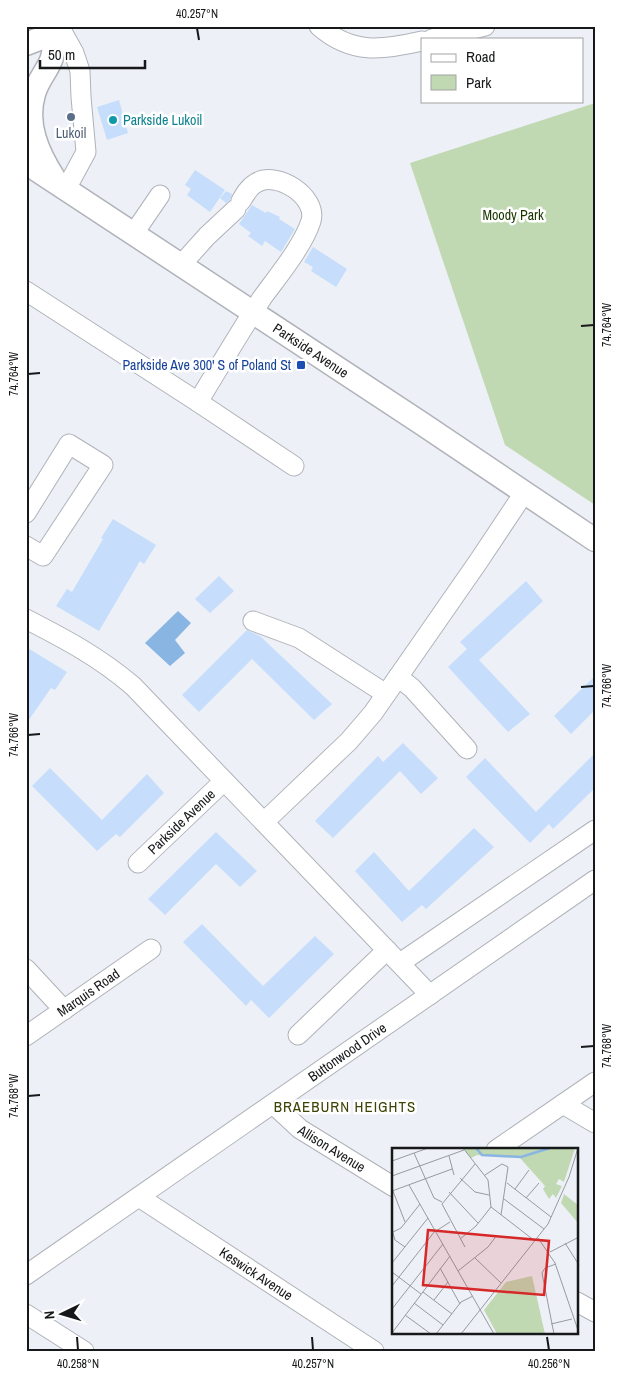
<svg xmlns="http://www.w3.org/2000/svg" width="621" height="1377" viewBox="0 0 621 1377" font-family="'Archivo Narrow',sans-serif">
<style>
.green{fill:#c1d9b3}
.water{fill:#89b5e2}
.building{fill:#c6ddfb}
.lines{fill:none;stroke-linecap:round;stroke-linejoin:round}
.minor-casing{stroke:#afb3b9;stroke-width:21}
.major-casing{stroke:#afb3b9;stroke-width:25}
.minor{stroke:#fff;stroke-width:19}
.major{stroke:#fff;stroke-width:22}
.ticks{fill:none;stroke:#17181a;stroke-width:2}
.service-dot{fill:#5c6f8a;stroke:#fff;stroke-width:2}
.culture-dot{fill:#0f9aa8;stroke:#fff;stroke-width:2}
.transit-dot{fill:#1a4fb4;stroke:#fff;stroke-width:2}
.labels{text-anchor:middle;stroke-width:5;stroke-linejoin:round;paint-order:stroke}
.culture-label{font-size:14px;fill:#0d838f;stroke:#fff;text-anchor:start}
.service-label{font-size:14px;fill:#4e5e75;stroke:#fff}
.park-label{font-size:14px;fill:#193600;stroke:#fff}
.street-label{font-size:14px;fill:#17181a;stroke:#fff}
.transit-label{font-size:14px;fill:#164399;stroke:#fff;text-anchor:end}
.neighbourhood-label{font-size:15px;letter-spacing:1px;fill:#3d4405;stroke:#fff}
.inset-river{fill:none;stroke:#89b5e2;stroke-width:2.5}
.inset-road{fill:none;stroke:#979a9f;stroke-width:1}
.view{fill:#d62828;fill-opacity:0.15;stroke:#d62828;stroke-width:2.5}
.inset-edge{fill:none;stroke:#17181a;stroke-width:2.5}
.neatline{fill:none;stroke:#17181a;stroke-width:2}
.ticks-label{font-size:12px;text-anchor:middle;fill:#17181a}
</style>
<rect width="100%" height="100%" fill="#edf1f7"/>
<!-- green -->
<polygon class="green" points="595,103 595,505 505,445 410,163"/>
<!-- water -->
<polygon class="water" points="178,611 191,623 175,640 185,653 170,666 145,643"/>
<!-- building -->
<g class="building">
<polygon points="119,100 128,133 107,140 97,107"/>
<polygon points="195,170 225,190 210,212 187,195 191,189 185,185"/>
<polygon points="226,191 232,194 230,200 226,203 220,198"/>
<polygon points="252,205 266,213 267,211 280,217 279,219 295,229 281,252 265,241 262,246 248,236 251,233 239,224"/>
<polygon points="313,247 347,269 336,287 311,271 313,267 304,262"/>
<polygon points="113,519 156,545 144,564 140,561 99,631 56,606 67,589 72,592 103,539 101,538"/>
<polygon points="219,576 234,591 210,613 195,599"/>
<polygon points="526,581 543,601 479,660 530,714 508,732 448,667 467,649 460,642"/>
<polygon points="247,630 260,636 332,704 314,720 252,659 199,712 182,695"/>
<polygon points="26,647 67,672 55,690 51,688 26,724"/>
<polygon points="595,676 595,710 571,734 554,716"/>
<polygon points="403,743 438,778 421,794 400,771 333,838 315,821 378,756 383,762"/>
<polygon points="595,753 595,788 553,829 549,824 530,843 466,777 485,758 536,812"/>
<polygon points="50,768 102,820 147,774 164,793 120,837 116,834 97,851 32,786"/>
<polygon points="474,828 494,847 426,909 422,905 402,922 355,871 374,852 409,891"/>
<polygon points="216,832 257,871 240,887 216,864 165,915 148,899"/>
<polygon points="202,924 263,986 315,936 334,954 269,1018 251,1000 246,1006 183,942"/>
</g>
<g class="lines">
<defs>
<g id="minor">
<path d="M319,26c33,29 64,24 103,15"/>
<polyline points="60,28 74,53 80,71 81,97 86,152 66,189"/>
<polyline points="432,39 485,26"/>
<polyline points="134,233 160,195"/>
<polyline points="181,265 207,236 236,209"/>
<path d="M26,291l172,111c21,-35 42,-70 64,-104 16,-22 41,-52 49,-77 7,-24 -34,-51 -55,-38 -7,4 -11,11 -15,18"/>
<polyline points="198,402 294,466"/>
<polyline points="26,513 69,444 103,465 43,556 26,546"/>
<path d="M26,619c39,20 73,38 107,67l297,309"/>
<polyline points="253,621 299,638 386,694"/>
<polyline points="398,677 412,688 467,749"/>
<polyline points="264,822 349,741 373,713 478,562 524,493"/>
<path id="s1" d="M138,863l86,-82"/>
<polyline points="400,963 595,830"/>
<polyline points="26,969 64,1010"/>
<polyline points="298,1035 387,950"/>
<path id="s2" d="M26,1036l125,-87"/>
<path id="s3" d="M273,1104l27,25 94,58"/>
<polyline points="563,1104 595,1123"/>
<polyline points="496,1150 595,1082"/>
<path id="s4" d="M139,1197l235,154"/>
<path id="s5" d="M26,1275l569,-395"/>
<polyline points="577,1302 595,1312"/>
<polyline points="26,1314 84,1351"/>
</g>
<g id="major">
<path d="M26,44l26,-10c7,30 -11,36 -18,60 -9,30 4,59 20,84"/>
<path id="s6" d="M26,163l395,260 174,117"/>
</g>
</defs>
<!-- minor casing -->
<use href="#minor" class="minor-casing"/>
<!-- major casing -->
<use href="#major" class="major-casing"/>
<!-- minor -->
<use href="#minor" class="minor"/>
<!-- major -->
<use href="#major" class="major"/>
</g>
<!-- ticks -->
<path class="ticks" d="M197,28l2,12M581,326l13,-1M28,374l12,-1M581,687l13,-1M28,735l12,-1M581,1047l13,-1M28,1096l12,-1M77,1337l1,13M312,1337l1,13M547,1337l2,13"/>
<!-- markers -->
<circle class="service-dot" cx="71" cy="117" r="5"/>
<circle class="culture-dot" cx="113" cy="120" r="5"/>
<rect class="transit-dot" x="296" y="360" width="10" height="10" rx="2.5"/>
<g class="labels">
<!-- culture labels -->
<g class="culture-label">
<text x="123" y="125">Parkside Lukoil</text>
</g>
<!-- service labels -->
<g class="service-label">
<text x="71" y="138">Lukoil</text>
</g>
<!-- park labels -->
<g class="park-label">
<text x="513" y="220">Moody Park</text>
</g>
<!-- street labels -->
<g class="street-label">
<text dy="5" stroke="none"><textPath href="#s6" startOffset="341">Parkside Avenue</textPath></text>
<text dy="5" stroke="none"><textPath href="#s1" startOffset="60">Parkside Avenue</textPath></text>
<text dy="5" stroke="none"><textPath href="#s2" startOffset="76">Marquis Road</textPath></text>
<text dy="5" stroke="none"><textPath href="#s5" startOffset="391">Buttonwood Drive</textPath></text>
<text dy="5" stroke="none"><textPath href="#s3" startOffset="74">Allison Avenue</textPath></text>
<text dy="5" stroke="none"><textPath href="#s4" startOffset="140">Keswick Avenue</textPath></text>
</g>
<!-- transit labels -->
<g class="transit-label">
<text x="291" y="370">Parkside Ave 300' S of Poland St</text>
</g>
<!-- neighbourhood labels -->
<g class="neighbourhood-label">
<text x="345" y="1112">BRAEBURN HEIGHTS</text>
</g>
</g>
<!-- overview -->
<g transform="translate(392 1148)">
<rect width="186" height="186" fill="#edf1f7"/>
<path d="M71,0h112l-11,34 -5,-3 -3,5 6,2 -6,12 -3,-4 -4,5 -6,-10 2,-3 -25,-28 -43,-3 -6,3zM172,46l14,11v18l-17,-20zM140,128l13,58h-48l-13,-24 22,-28z" fill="#c1d9b3"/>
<path class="inset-river" d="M84,0l6,7 39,2 29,-9"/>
<path class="inset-road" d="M71,0l25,32 3,27 44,34M22,5l20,45 8,4M57,8l5,19M0,13l36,-13M93,27l17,-11 6,3 -7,48M0,28l72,-26M68,30l15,14 14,3M115,35l44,34M17,37l85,149M123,41l14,-19M0,43l60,-22M1,43l12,31M57,44l29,31M134,50l13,-15M112,51l40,30M0,82l3,10 10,7M44,83l14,-9M1,84l8,-4 19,-24M146,90l17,25 24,70M68,91l16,-13 15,-19M173,95l14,22M73,99l-23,-43 33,-40M158,104l29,-15M83,110l26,25M0,115l36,-45M48,120l20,36M66,123l30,-24 9,-12M0,124l29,22M0,138l43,-55M31,144l29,22M42,152l14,-18M22,155l29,22M0,161l51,-65M13,167l26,19M159,176l21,-5M0,185l58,-77M44,186l25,-32 12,-6M69,186l87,-110 21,-47 9,-29M162,186l-12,-61 3,-5 11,-4"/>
<path class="view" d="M36,82l121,11 -5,54 -121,-10z"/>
<rect width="186" height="186" class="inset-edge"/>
</g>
<!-- border -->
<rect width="621" height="1377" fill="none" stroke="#ffffff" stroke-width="55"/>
<!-- legend -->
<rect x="421" y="38" width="162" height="65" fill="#ffffff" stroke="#a2a3a3"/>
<rect x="431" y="54" width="25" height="8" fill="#ffffff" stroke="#a2a3a3"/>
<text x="466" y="62" font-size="15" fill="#17181a">Road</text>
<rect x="431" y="75" width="25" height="15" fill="#c1d9b3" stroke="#a2a3a3"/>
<text x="466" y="88" font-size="15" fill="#17181a">Park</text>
<!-- north arrow -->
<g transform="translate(62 1314) rotate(265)" stroke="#ffffff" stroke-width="4" paint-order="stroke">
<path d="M0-4L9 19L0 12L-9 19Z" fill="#17181a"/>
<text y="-8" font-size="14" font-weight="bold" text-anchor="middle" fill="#17181a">N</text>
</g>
<!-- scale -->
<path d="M40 60v8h105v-8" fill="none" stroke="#17181a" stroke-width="2.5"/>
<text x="48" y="60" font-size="15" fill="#17181a" stroke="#ffffff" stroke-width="4" paint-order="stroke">50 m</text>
<rect x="28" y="28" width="566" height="1322" class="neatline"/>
<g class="ticks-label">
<text x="197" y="18">40.257°N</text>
<text transform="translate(607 325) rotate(-90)" y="4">74.764°W</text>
<text transform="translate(14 374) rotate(-90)" y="4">74.764°W</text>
<text transform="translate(607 686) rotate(-90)" y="4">74.766°W</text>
<text transform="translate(14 735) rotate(-90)" y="4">74.766°W</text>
<text transform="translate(607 1046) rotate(-90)" y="4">74.768°W</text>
<text transform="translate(14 1096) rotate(-90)" y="4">74.768°W</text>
<text x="78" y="1368">40.258°N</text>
<text x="313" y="1368">40.257°N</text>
<text x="549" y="1368">40.256°N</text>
</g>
</svg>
